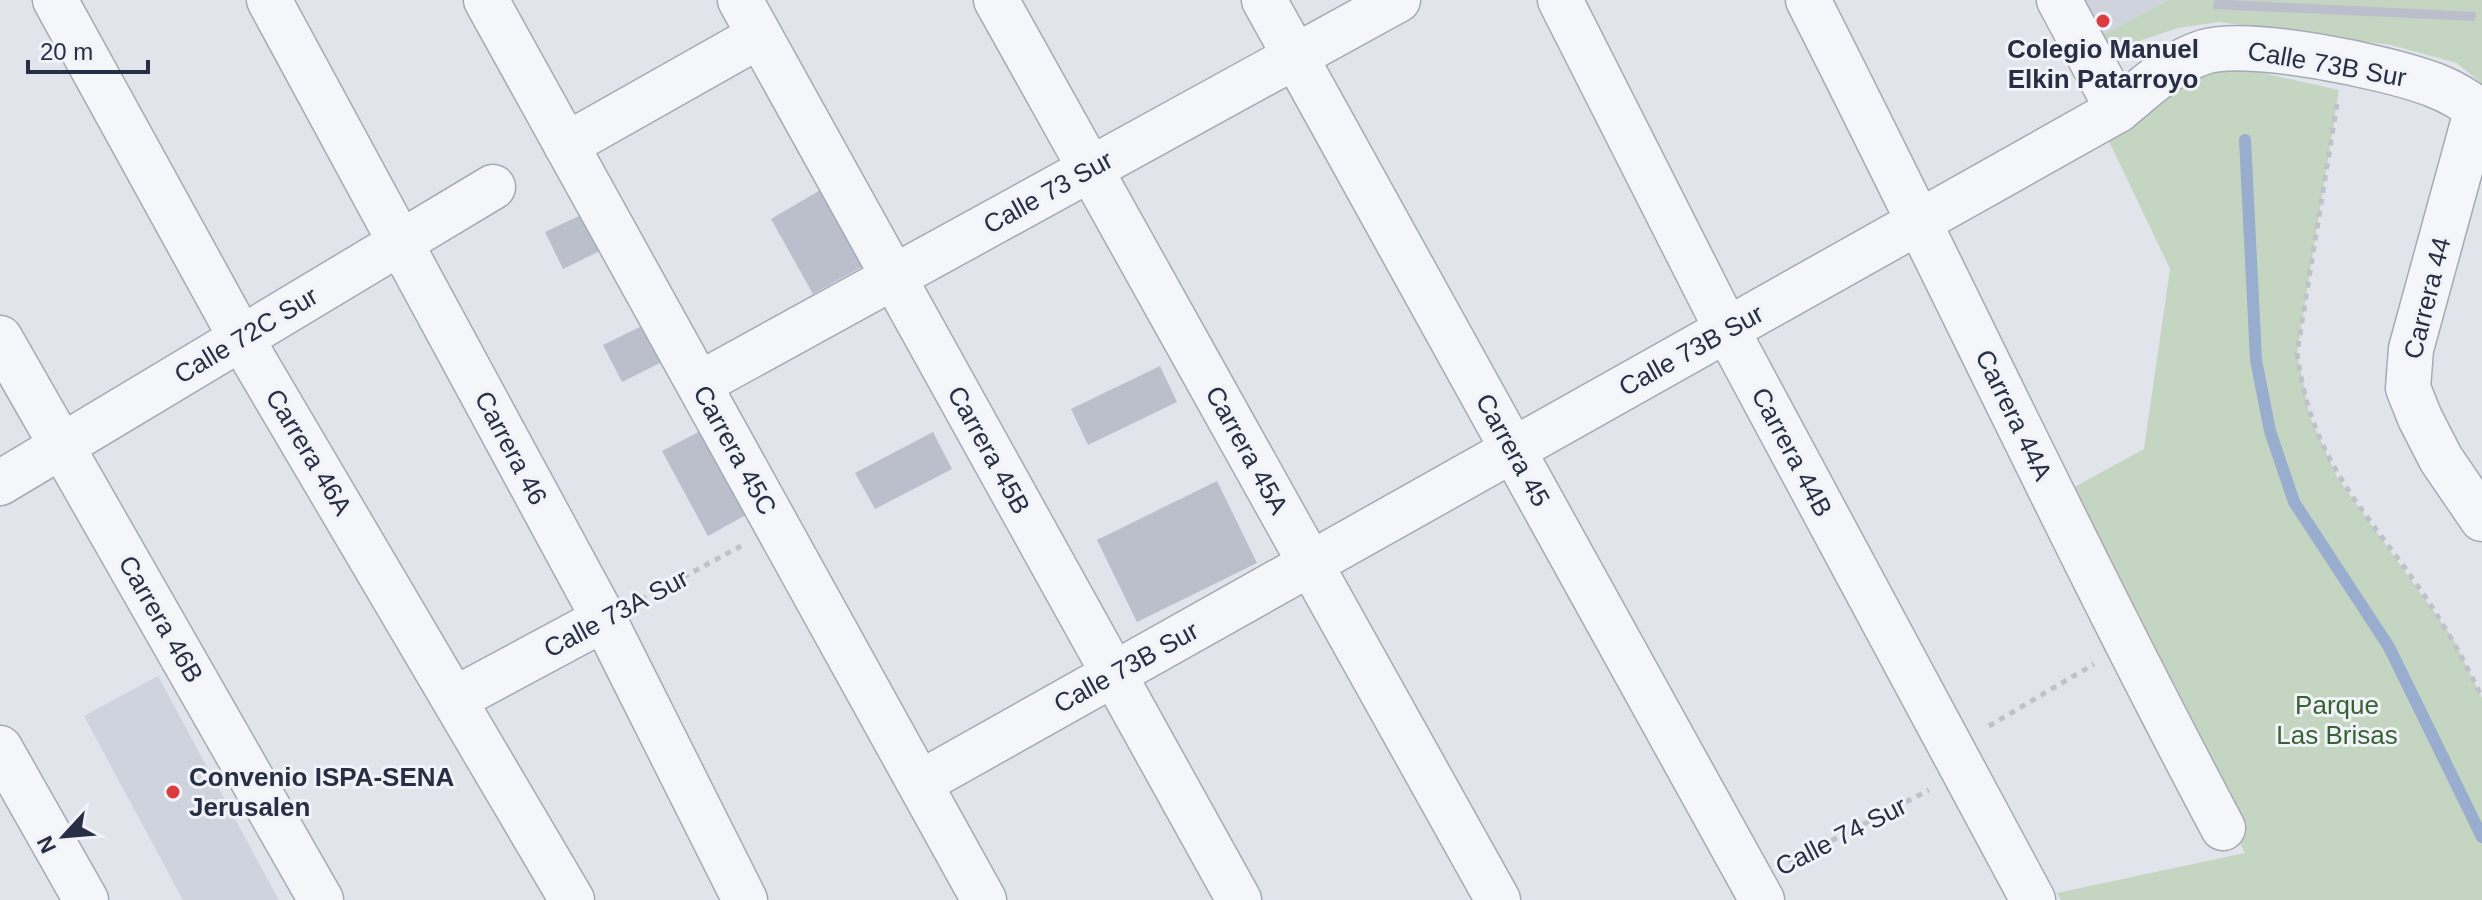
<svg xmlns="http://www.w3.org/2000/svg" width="2482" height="900" viewBox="0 0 2482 900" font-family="Helvetica,sans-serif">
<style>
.built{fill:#cfd3de}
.green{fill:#c4d6c2}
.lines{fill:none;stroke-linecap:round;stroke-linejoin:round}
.stream{stroke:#99adce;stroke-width:12}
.building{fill:#bbbfcc}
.minor-casing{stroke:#a6aab6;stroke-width:47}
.path{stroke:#c0c2ca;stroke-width:5;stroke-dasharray:6 6;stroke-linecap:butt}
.minor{stroke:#f5f6f9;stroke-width:44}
.poi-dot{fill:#db3c40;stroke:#f1f3f8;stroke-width:3}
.labels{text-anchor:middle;stroke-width:6;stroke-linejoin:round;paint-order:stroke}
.poi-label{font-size:26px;font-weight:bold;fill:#282f45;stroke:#f1f3f8}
.street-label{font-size:26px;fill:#282f45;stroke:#f1f3f8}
.park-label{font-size:26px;fill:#376234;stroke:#f1f3f8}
</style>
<rect width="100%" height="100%" fill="#e1e4eb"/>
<!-- built -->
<g class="built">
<polygon points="2067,0 2168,0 2089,42"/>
<polygon points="158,676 262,869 279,900 183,900 84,716"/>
</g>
<!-- green -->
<g class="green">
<polygon points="2168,0 2482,0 2482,84 2457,63 2391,45 2219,22 2178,28 2142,40 2099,63 2089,42"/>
<polygon points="2219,68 2258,72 2339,90 2297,353 2310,417 2337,477 2452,637 2482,698 2482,900 2061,900 2057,893 2245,853 2069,490 2144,449 2170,269 2108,139 2152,97"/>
</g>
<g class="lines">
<!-- stream -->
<polyline class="stream" points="2245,140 2256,360 2270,431 2294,502 2389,647 2482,837"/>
</g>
<!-- building -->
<g class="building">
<polygon points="2214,0 2228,0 2476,12 2475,21 2213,9"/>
<polygon points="822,189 865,265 813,294 771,219"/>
<polygon points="596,208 614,244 563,269 545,232"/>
<polygon points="654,320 672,357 622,382 603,345"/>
<polygon points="1160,366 1177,402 1088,445 1071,409"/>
<polygon points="708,427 753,511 708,536 662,451"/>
<polygon points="933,432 952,469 875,509 855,473"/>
<polygon points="1217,481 1257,563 1137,622 1097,540"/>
</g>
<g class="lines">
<defs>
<g id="minor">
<polyline points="55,0 241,338 572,900"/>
<polyline points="269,0 604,619 745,900"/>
<polyline points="486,0 984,900"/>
<polyline points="740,0 1239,900"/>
<polyline points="996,0 1498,900"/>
<polyline points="1264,0 1762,900"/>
<polyline points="1560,0 1727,330 2033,900"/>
<path d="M1808,0c140,275 270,556 415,828"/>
<polyline points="2059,0 2118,110"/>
<polyline points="2477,108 2411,349 2408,388 2420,418 2441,459 2482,519"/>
<polyline points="566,145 759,36"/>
<polyline points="0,338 321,900"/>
<polyline points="699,384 1398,0"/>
<polyline points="0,483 493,187"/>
<polyline points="455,699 604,619"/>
<polyline points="0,748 86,900"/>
<path d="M920,783l1198,-673c27,-22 52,-47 86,-58 45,-14 184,15 230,33 16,6 34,17 48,27"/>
</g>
</defs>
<!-- minor casing -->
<use href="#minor" class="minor-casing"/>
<!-- path -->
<g class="path">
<path d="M2337,104l-40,249c14,104 60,148 118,229 26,37 48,75 67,116"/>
<polyline points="641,600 741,546"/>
<polyline points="1989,726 2094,664"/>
<polyline points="1789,863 1929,790"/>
</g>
<!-- minor -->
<use href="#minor" class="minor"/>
</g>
<!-- markers -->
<g class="poi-dot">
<circle cx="2103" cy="21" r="8"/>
<circle cx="173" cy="792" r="8"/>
</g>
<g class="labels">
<!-- poi labels -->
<g class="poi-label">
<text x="2103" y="58">Colegio Manuel<tspan x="2103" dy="30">Elkin Patarroyo</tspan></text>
<text x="189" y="786" text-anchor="start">Convenio ISPA-SENA<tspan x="189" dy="30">Jerusalen</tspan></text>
</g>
<!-- street labels -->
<g class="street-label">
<text transform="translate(2327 64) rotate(10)" y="9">Calle 73B Sur</text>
<text transform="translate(1048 192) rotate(-29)" y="9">Calle 73 Sur</text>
<text transform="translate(2427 298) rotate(-76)" y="9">Carrera 44</text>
<text transform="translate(246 335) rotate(-31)" y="9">Calle 72C Sur</text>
<text transform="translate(1691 350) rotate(-29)" y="9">Calle 73B Sur</text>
<text transform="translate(2014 415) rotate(64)" y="9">Carrera 44A</text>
<text transform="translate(511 448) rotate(62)" y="9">Carrera 46</text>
<text transform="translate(735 450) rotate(61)" y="9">Carrera 45C</text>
<text transform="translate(989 450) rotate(61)" y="9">Carrera 45B</text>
<text transform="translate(1247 450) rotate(61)" y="9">Carrera 45A</text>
<text transform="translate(1513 450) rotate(61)" y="9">Carrera 45</text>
<text transform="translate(309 452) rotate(59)" y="9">Carrera 46A</text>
<text transform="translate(1792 452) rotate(62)" y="9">Carrera 44B</text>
<text transform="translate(616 613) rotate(-28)" y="9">Calle 73A Sur</text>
<text transform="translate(161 619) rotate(60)" y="9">Carrera 46B</text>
<text transform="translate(1126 667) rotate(-29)" y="9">Calle 73B Sur</text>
<text transform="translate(1841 836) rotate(-27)" y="9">Calle 74 Sur</text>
</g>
<!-- park labels -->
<g class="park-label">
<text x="2337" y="714">Parque<tspan x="2337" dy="30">Las Brisas</tspan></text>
</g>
</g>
<!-- north arrow -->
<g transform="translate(64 836) rotate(244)" stroke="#f1f3f8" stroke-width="6" paint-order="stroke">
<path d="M0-6L14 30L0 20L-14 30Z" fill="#282f45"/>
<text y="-12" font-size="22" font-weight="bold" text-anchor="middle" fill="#282f45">N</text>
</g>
<!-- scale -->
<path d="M28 60v12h120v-12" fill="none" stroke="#282f45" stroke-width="4"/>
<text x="40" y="60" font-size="24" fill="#282f45" stroke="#f1f3f8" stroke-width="6" paint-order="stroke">20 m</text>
</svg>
